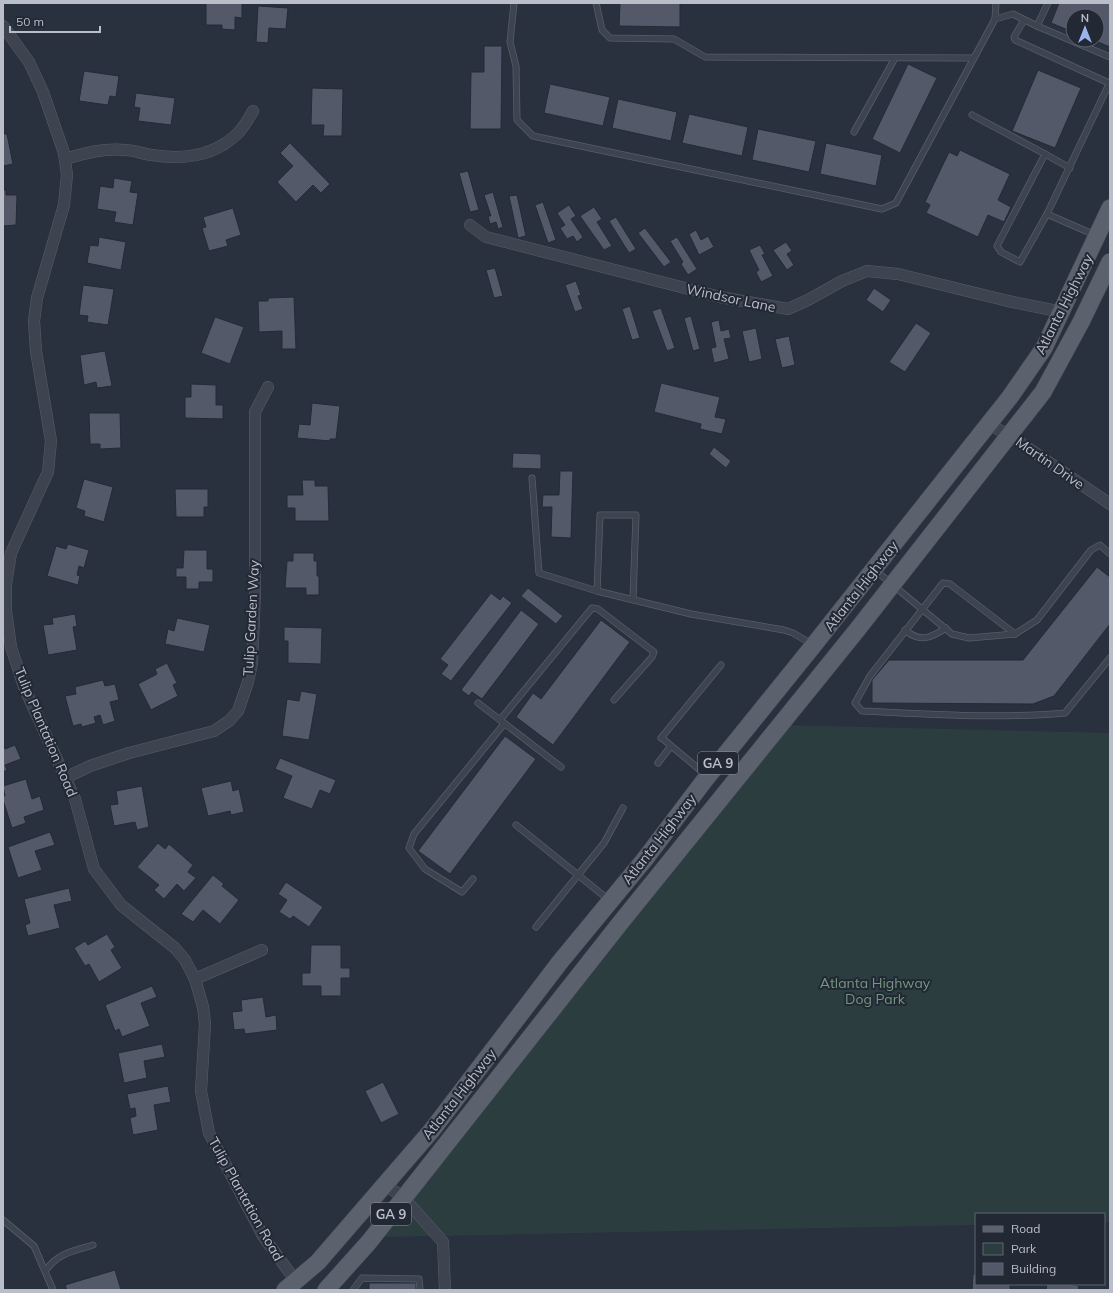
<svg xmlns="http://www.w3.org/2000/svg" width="1113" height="1293" viewBox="0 0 1113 1293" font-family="Mulish,sans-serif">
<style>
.green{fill:#2c3d40}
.building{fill:#535969;stroke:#242a36}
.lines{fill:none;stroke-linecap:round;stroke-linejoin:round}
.lane-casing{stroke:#585e69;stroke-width:7}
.street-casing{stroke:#585e69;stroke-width:12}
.primary-casing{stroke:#464c58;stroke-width:18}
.lane{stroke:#3d434f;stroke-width:5.5}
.street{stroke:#3d434f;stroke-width:11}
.primary{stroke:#5b626e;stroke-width:17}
.labels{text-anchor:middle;stroke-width:4;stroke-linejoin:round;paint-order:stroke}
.shield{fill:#222834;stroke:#8c919c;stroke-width:1}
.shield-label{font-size:13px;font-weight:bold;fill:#b9bec9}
.street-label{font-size:14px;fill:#b9bec9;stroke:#222834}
.park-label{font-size:14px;fill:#73977e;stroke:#222834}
</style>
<rect width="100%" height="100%" fill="#29303e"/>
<!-- green -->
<polygon class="green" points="784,725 1110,733 1110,1222 1104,1222 1104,1214 976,1214 976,1225 380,1237"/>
<!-- building -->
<g class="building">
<polygon points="206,3 242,3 242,18 235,17 235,30 222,29 222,25 206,25"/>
<polygon points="620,3 680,3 680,27 619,26"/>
<polygon points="1059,3 1110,3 1110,47 1093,40 1097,40 1097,16 1073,16 1073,32 1051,23"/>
<polygon points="258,6 288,8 286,29 269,28 268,43 256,42"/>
<polygon points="484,46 502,46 501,129 470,129 471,72 484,72"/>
<polygon points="908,64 937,78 900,153 872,139"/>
<polygon points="1038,70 1081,88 1055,148 1012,131"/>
<polygon points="84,71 119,76 116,97 110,96 108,105 79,101"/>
<polygon points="550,84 610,97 603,126 544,113"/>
<polygon points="312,88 343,89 342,136 323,136 324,125 311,125"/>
<polygon points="136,93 175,98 171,125 138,121 140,108 134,107"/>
<polygon points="618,99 677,112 671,141 612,128"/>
<polygon points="689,114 748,127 742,156 682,143"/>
<polygon points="758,129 816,141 809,172 752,160"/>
<polygon points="3,134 7,134 13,164 3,166"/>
<polygon points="290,143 330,184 321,193 313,185 296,202 277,182 293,166 280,153"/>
<polygon points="826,143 882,155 876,186 820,174"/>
<polygon points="960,150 1010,174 998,200 1011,207 1004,222 988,215 978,237 926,213 930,205 925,202 949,152 957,156"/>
<polygon points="468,171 479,210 470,212 459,173"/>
<polygon points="114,178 132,181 130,192 138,193 133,225 114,222 116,212 97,209 100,186 113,188"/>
<polygon points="3,190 6,190 6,195 17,195 16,225 3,226"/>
<polygon points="493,192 503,227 498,229 496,222 490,224 488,216 491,216 484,195"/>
<polygon points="517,195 526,236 518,238 509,196"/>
<polygon points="543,202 556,240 548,243 535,205"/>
<polygon points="569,205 576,216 571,219 583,237 577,242 573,236 567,239 560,228 565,225 557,213"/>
<polygon points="594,207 602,219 597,222 612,246 604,250 580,216"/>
<polygon points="233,208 241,235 226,240 228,246 209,251 202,228 206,227 203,217"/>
<polygon points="616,217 636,249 629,253 609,221"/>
<polygon points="645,228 671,262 664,267 638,233"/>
<polygon points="696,230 701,240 708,236 714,247 699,255 689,234"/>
<polygon points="99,237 126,242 121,270 87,263 90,245 98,246"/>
<polygon points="677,237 697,269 688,275 681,264 683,262 670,241"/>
<polygon points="786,242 792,251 787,254 794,265 787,270 773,250"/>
<polygon points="760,245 765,254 762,255 773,276 761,282 756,272 759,270 749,250"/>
<polygon points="495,268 503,296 494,298 486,270"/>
<polygon points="576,281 581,295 578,296 583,309 575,312 565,285"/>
<polygon points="83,285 114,289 108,325 87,322 88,316 79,315"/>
<polygon points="874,288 891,300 883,312 866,300"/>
<polygon points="294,297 296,349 282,349 282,331 259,332 258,301 268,301 268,298"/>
<polygon points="630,306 640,338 632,340 622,309"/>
<polygon points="661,308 675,348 667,351 652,311"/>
<polygon points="691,316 700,349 693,351 684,318"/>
<polygon points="215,317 244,327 230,364 201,353"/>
<polygon points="719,320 721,331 729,329 731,338 724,339 729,359 714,363 711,348 716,347 711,322"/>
<polygon points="916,323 931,333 905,372 889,362"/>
<polygon points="756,328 762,359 749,362 742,331"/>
<polygon points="789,336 795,365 782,368 775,339"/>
<polygon points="105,351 112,386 97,388 96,382 84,385 80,355"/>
<polygon points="661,383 720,397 715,417 726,419 722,434 700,429 701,424 654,412"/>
<polygon points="191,384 216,385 216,405 223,405 223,419 185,418 185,397 191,397"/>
<polygon points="312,403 340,406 336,439 330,439 330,441 297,438 299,424 310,425"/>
<polygon points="89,413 120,413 121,448 100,449 100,444 90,444"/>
<polygon points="714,447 731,461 726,468 709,454"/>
<polygon points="513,453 541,454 541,469 512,468"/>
<polygon points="560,471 573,471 571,538 551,537 552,507 542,507 543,495 559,495"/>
<polygon points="84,479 113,487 104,522 84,516 85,511 76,508"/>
<polygon points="302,480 315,480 315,486 328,486 329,521 295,521 295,508 287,508 287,495 303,495"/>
<polygon points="175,489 208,489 208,507 204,507 204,517 176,517"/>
<polygon points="68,544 89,550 84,568 79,566 77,575 80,576 78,585 47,576 56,546 66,549"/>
<polygon points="184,550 207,550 207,569 213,569 213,582 199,582 199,589 186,589 186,577 176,577 176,568 183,568"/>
<polygon points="293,553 314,553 314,561 317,561 317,576 319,576 319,595 306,595 306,588 285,588 287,561 293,561"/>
<polygon points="1097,567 1110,577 1110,624 1054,696 1033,704 872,703 872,680 889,660 1023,660"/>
<polygon points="528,588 563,616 556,624 521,596"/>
<polygon points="491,593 500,600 503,596 512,603 451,681 441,674 448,665 440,659"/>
<polygon points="521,610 539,624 482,699 472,692 469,696 461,690"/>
<polygon points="75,614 77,626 73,627 77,650 48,655 43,625 53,624 52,618"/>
<polygon points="177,618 210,625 204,652 165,644 168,629 174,631"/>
<polygon points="601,620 630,642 553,745 516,717 533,693 541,699"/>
<polygon points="284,627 322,628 321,664 288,663 288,641 284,641"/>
<polygon points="167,663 177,683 173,685 178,696 151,710 138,684 157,674 155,669"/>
<polygon points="103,680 105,686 115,684 119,700 110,702 115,721 103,725 100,715 94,717 96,723 82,727 81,724 73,726 65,696 76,694 75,687"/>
<polygon points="301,691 317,694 309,740 282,736 287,699 299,701"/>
<polygon points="505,736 536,759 450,874 418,851"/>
<polygon points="3,743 5,749 15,745 21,759 5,765 7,770 3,772"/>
<polygon points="280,758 336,780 330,794 320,790 312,809 283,798 292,776 275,769"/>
<polygon points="26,779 32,799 40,796 44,810 24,817 26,823 12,828 3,800 3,796 5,796 3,786"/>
<polygon points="231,781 233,791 239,789 244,812 231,815 230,811 208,816 201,788"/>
<polygon points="142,786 149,827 137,830 135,822 114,826 110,805 118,804 116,791"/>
<polygon points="50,832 55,845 35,851 42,870 18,878 8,847"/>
<polygon points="158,843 165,849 169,844 193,865 188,872 196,878 184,891 177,884 164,899 154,890 159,885 137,867"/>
<polygon points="213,875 224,884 222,886 239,900 220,924 203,910 193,922 181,914"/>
<polygon points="286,882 323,907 309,927 293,916 290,919 279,912 287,900 278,894"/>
<polygon points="69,888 72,901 54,905 60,928 28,936 25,925 30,923 24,899"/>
<polygon points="107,934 115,947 111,950 122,968 99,982 89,964 85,966 74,948 85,941 88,945"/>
<polygon points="311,945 341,945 341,968 350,968 350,978 341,978 341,996 321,996 321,986 302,986 302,973 310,973"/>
<polygon points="152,986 157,997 141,1003 150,1026 122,1037 119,1029 115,1031 105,1005"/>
<polygon points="263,997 266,1017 276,1015 277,1030 245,1034 244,1029 234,1030 232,1012 242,1011 241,1000"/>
<polygon points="162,1044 165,1057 144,1061 147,1078 124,1083 118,1053"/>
<polygon points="383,1082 399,1114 381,1123 365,1091"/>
<polygon points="168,1086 171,1102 154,1105 158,1130 133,1135 130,1118 136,1116 135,1108 130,1109 127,1094"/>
<polygon points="115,1270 121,1290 67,1290 65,1285"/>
<polygon points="973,1274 976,1274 976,1284 1010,1284 1010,1290 972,1290"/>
<rect x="369" y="1283" width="47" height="7"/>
<polygon points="1047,1284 1068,1284 1079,1286 1078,1290 1046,1290"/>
</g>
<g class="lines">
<defs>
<g id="lane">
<polyline points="514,3 510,42 516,66 517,120 533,136 882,209 896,203 995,19 1013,14 1037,26"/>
<polyline points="596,3 602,30 610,38 674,39 705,57 974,58"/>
<polyline points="1048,3 1037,26 1110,57"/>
<polyline points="995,19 996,3"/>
<polyline points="1024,20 1014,37 1015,40 1109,83"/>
<polyline points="972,115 1045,154 997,246 1001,252 1020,262 1047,214 1110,82"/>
<polyline points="854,132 895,58"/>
<polyline points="1045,154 1070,168"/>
<polyline points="1047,214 1095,235"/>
<polyline points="532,478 539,573 597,591 691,614 784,630 793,633 812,644"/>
<polyline points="876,571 952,634 969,638 1015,634 1037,620 1091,550 1100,545 1110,554"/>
<polyline points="597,591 600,515 636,515 633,599"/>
<path d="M905,630c15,13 26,8 41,-2"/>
<path d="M1015,634l-65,-50 -7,-1 -73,93 -15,27 7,8c67,3 136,8 203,2l45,-55"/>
<polyline points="478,703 561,767"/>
<polyline points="500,720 592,608 598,609 654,652 652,657 614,700"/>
<polyline points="661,738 721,665"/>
<polyline points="663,739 706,775"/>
<polyline points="658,763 671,746"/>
<polyline points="516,825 609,900"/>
<polyline points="473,879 462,892 425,869 409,848 414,834 504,724"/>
<polyline points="536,927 604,843 623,808"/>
<polyline points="3,1220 34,1246 53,1290"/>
<path d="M46,1270c12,-17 28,-19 47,-25"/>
<polyline points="353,1290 362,1278 419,1279 420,1290"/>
</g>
<g id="street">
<polyline points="3,26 29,62 43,92 64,153 67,175 64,205 37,298 34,321 36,351 51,441 48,472 11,553 6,584 6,611 11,647 24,687 75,799 94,869 121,905 175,948 185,960 195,979 203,1007 205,1024 201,1091 209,1133 263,1236 295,1280"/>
<path d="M65,159c20,-6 39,-11 60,-9 9,0 18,4 27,5 31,5 63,1 86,-22 6,-6 11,-15 15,-22"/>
<polyline points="470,225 486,237 720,297 788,309 808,300 842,281 867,271 898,274 1008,301 1062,312"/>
<polyline points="988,424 1009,435 1110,504"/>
<polyline points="65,778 90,766 129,753 214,731 229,721 238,711 248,682 252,663 255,592 255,412 268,387"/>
<polyline points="195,979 262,950"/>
<polyline points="385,1185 403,1197 443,1242 445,1290"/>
</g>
<g id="primary">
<polyline points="285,1290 318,1262 432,1130 560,962 645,859 704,781 813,646 1010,397 1044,348 1110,208"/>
<polyline points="326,1290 369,1242 621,922 857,630 1043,392 1081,322 1110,262"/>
</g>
</defs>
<!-- lane casing -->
<use href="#lane" class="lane-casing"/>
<!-- street casing -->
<use href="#street" class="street-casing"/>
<!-- primary casing -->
<use href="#primary" class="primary-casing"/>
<!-- lane -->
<use href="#lane" class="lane"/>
<!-- street -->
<use href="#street" class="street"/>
<!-- primary -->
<use href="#primary" class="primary"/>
</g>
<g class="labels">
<!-- shield labels -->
<g class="shield">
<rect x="698" y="752" width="40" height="22" rx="3"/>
<rect x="371" y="1203" width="40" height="22" rx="3"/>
</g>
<g class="shield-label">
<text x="718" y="768">GA 9</text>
<text x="391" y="1219">GA 9</text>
</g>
<!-- street labels -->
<g class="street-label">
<text transform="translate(731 298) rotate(12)" y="5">Windsor Lane</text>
<text transform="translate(1064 304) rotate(-63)" y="5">Atlanta Highway</text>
<text transform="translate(1050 463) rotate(35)" y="5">Martin Drive</text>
<text transform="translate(861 586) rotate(-52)" y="5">Atlanta Highway</text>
<text transform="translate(251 618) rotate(-87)" y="5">Tulip Garden Way</text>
<text transform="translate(46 732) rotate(67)" y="5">Tulip Plantation Road</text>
<text transform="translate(659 839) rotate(-52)" y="5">Atlanta Highway</text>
<text transform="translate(459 1094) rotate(-52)" y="5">Atlanta Highway</text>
<text transform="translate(246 1199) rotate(61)" y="5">Tulip Plantation Road</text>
</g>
<!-- park labels -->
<g class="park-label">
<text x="875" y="988">Atlanta Highway<tspan x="875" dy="16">Dog Park</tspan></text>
</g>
</g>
<!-- border -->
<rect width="1113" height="1293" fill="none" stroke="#b9bec9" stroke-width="8"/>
<!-- legend -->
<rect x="975" y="1213" width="130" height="72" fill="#222834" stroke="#5e6470"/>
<rect x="983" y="1226" width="20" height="6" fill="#5b626e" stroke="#5e6470"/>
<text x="1011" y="1233" font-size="12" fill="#b9bec9">Road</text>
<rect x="983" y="1243" width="20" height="12" fill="#2c3d40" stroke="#5e6470"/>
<text x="1011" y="1253" font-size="12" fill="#b9bec9">Park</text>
<rect x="983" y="1263" width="20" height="12" fill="#535969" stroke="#5e6470"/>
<text x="1011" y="1273" font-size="12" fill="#b9bec9">Building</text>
<!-- north arrow -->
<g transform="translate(1085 28)"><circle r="19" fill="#222834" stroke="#5e6470"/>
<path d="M0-3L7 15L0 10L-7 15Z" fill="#9bb4ed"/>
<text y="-6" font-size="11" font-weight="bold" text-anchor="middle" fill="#b9bec9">N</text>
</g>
<!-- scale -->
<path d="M10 26v6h90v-6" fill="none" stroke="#b9bec9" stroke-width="2"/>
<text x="16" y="26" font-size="12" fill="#b9bec9" stroke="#222834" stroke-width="3" paint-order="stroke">50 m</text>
</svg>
